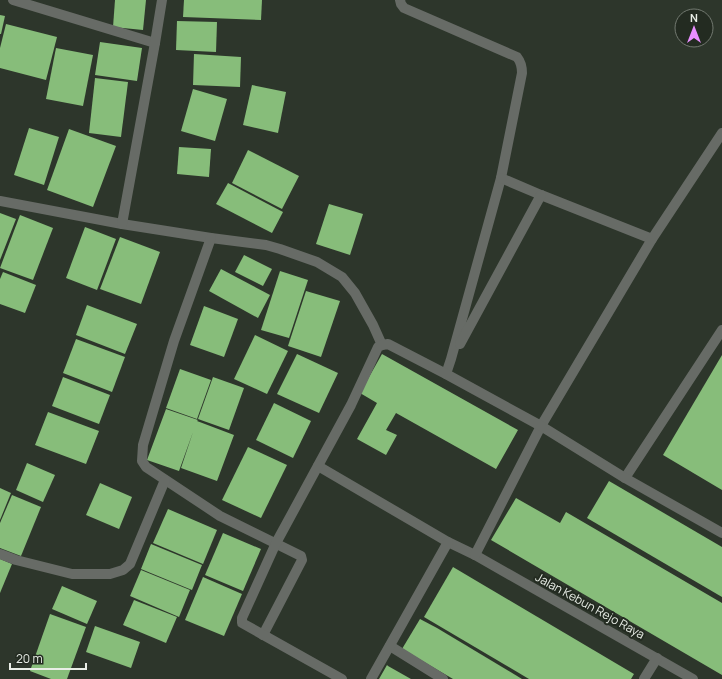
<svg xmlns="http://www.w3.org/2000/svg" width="722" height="679" viewBox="0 0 722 679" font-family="Manrope,sans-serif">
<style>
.building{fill:#87bd7a}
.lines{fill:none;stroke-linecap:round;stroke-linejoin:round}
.minor{stroke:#676b66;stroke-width:10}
.labels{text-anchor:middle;stroke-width:4;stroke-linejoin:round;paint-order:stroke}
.street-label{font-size:12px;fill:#e9eee7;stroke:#232b21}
</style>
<rect width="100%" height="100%" fill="#2d362b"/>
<!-- building -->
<g class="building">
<polygon points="115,0 146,0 143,30 113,27"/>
<polygon points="184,0 262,0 261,20 183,17"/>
<polygon points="0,15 5,16 1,34 0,34"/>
<polygon points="177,21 217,22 216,52 176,50"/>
<polygon points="6,24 57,37 46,80 0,68 0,48"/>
<polygon points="100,42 142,48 137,81 95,75"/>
<polygon points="56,48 93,55 83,106 46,99"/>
<polygon points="194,54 241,57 240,87 193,85"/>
<polygon points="95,78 128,82 121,137 89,133"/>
<polygon points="252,85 286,92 278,133 243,125"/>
<polygon points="193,89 227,99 215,141 181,131"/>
<polygon points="29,128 59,137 44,185 14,175"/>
<polygon points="69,129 116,146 93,207 47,190"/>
<polygon points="179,147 211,149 209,177 177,174"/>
<polygon points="248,150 299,176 282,209 232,183"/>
<polygon points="228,183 283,212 272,233 216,204"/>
<polygon points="329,204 363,214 350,255 316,244"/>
<polygon points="0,213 16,219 0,260"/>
<polygon points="20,215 53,228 33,280 0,268"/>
<polygon points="85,227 116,239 97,290 66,278"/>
<polygon points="120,237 160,252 141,304 100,289"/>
<polygon points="244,255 272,269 263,286 235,272"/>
<polygon points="221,269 270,295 258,318 209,291"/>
<polygon points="280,271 308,280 289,338 261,330"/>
<polygon points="3,272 36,285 25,313 0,304 0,279"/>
<polygon points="306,291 340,301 321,357 288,346"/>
<polygon points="87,305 137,324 125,354 76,335"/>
<polygon points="204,306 238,319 224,357 190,345"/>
<polygon points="255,335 288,351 267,394 234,379"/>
<polygon points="76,339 125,357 112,392 63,373"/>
<polygon points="297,354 338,373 319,413 277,394"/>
<polygon points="382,354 518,430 496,469 396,413 386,430 397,435 386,455 357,439 377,403 360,393"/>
<polygon points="722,355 722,490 663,455"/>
<polygon points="180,369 211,380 197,419 166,408"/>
<polygon points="63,377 110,395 99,424 52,406"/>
<polygon points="213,377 244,388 229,430 198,419"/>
<polygon points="274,403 311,421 293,458 256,440"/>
<polygon points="166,409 198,420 197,421 234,435 217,481 181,468 193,432 179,471 147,460"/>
<polygon points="48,412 99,431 86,464 35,445"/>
<polygon points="248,447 287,465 261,518 222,500"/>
<polygon points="27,463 55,475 43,502 16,490"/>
<polygon points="609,481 722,547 722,597 587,518"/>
<polygon points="100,483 132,497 119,529 86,515"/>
<polygon points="0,488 11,493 0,520"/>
<polygon points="12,495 41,507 21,556 0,548 0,523"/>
<polygon points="516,498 560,523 566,512 722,603 722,675 491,540"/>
<polygon points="168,509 217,530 203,564 153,543"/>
<polygon points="223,533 261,549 243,591 205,575"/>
<polygon points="151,544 202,565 192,590 141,569"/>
<polygon points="0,559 12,564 0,593"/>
<polygon points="453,567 634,674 631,679 529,679 424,617"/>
<polygon points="141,570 190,590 179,617 130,596"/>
<polygon points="203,577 242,594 224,636 185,620"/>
<polygon points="62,586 97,601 87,624 52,609"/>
<polygon points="134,600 177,617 166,643 123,625"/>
<polygon points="50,614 86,627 67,679 51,679 30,671"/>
<polygon points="420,619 437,628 522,679 453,679 402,649"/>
<polygon points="95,626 140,642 131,668 86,652"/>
<polygon points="387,665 388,666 411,679 379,679"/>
</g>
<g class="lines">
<!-- minor -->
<g class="minor">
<polyline points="13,0 155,43"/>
<path d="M400,0l1,4 3,4 113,49c4,5 5,9 5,16l-21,105 -50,181 -5,15"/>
<polyline points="501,178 541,195 652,239"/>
<polyline points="0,201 122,224 211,238 266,245 280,249 317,262 342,277 355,293 373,325 382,345"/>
<polyline points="122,224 155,43 162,0"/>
<polyline points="211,238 174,341 143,445 142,461 146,467 220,516 301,556 302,560 263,635"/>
<polyline points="460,344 541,195"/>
<polyline points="318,466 448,542 475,555 693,679"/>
<polyline points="625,478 722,330"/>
<polyline points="0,554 16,560 72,574 110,574 123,570 130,564 165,480"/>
<polyline points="475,555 541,426 652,239 722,133"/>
<polyline points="390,646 443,679"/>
<polyline points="342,679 242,623 242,618 276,543 351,405 378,347 382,345 388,344 446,374 541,426 625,478 722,533"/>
<polyline points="371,679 448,542"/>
<polyline points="644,679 657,658"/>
</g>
</g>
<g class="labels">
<!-- street labels -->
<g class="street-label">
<text transform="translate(590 606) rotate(29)" y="4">Jalan Kebun Rejo Raya</text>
</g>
</g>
<!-- north arrow -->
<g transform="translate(694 28)"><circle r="19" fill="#232b21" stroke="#727970"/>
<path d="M0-3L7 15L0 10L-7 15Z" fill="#e98efe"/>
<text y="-6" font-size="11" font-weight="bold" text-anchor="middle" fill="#e9eee7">N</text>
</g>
<!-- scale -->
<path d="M10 663v6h76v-6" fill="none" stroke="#e9eee7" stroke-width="2"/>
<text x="16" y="663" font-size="12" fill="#e9eee7" stroke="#232b21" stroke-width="3" paint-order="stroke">20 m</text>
</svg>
